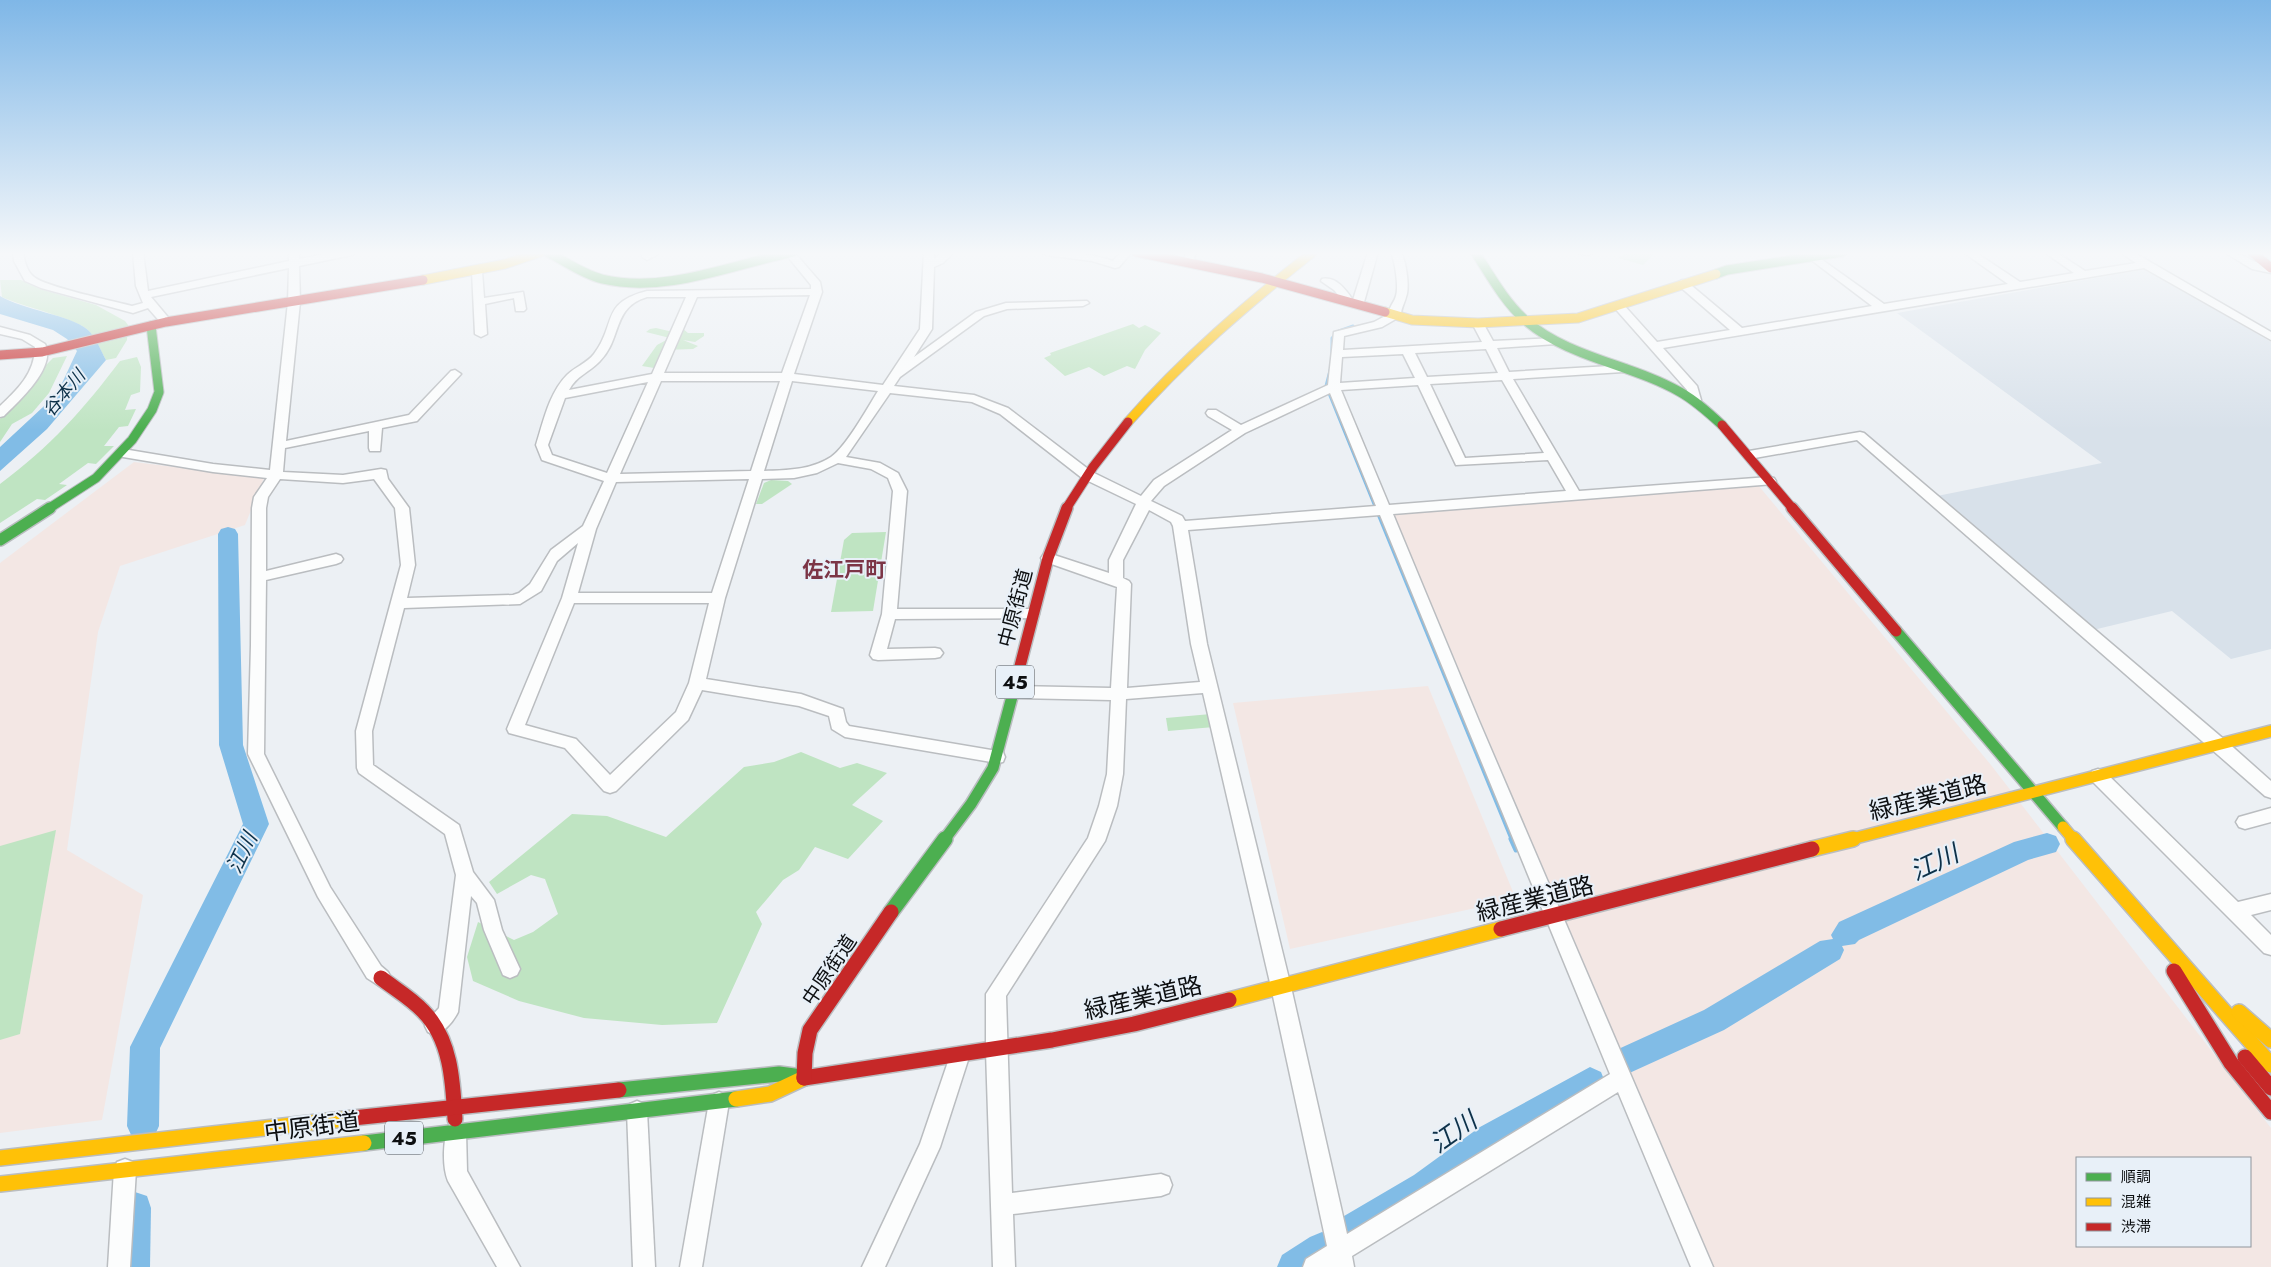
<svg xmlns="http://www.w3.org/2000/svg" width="2271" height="1267" viewBox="0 0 2271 1267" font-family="Jost,'Noto Sans JP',sans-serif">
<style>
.built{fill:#d8e1ea}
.industrial{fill:#f3e7e4;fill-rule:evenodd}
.green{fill:#bfe4c2}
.water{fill:#81bce6}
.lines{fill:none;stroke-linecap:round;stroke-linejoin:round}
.stream-far2{stroke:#81bce6;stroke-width:3}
.stream-far1{stroke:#81bce6;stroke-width:4}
.stream{stroke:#81bce6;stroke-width:5}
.river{fill:#81bce6;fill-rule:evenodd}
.street-casing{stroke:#babdc0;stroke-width:3}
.fast-far2-casing{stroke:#babdc0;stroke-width:11}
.fast-far1-casing{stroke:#babdc0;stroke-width:14}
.fast-casing{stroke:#babdc0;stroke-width:18}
.slow-far2-casing{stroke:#babdc0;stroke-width:11}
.slow-far1-casing{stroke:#babdc0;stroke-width:14}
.slow-casing{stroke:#babdc0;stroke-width:18}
.jam-far2-casing{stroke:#babdc0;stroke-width:11}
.jam-far1-casing{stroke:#babdc0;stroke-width:14}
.jam-casing{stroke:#babdc0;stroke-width:18}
.street{fill:#fcfdfd;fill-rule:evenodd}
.fast-far2{stroke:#4caf50;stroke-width:9}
.fast-far1{stroke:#4caf50;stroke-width:11}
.fast{stroke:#4caf50;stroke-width:15}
.slow-far2{stroke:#ffc107;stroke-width:9}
.slow-far1{stroke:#ffc107;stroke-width:11}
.slow{stroke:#ffc107;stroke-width:15}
.jam-far2{stroke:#c62828;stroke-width:9}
.jam-far1{stroke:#c62828;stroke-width:11}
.jam{stroke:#c62828;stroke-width:15}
.labels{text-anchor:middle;stroke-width:4;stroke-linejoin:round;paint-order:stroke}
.far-water-label{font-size:18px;font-style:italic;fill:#0d3149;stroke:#e8f0f8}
.shield{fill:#e8f0f8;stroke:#4f5256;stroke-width:1}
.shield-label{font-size:19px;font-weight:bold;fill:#0d0f11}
.street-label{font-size:20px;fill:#0d0f11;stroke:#e8f0f8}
.neighbourhood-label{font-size:21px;font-weight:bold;fill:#7c3546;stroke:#e8f0f8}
.water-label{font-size:21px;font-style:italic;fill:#0d3149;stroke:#e8f0f8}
.near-street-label{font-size:24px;fill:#0d0f11;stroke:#e8f0f8}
.near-water-label{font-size:25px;font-style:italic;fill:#0d3149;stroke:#e8f0f8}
</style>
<rect width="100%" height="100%" fill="#ecf0f4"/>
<!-- built -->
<polygon class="built" points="2147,269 2271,342 2271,649 2231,659 2172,611 2093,630 1937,496 2102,463 1897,313"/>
<!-- industrial -->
<g class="industrial">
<polygon points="134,462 264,478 245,525 120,566 98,632 67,850 143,895 102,1120 0,1133 0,563"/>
<path d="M1758,485l233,280 280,363v139h-561l-316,-752zM2077,1158h173v88h-173z"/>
<polygon points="1428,686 1516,899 1290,949 1233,703"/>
</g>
<!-- green -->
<g class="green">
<polygon points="1656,252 1643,265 1618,258 1626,253"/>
<path d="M0,280h21l19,9 56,16 29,16 3,4 -1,15 -11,18 -10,2c-5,-9 -10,-22 -18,-30 -11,-11 -67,-24 -86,-33z"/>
<polygon points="1133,324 1139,328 1145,325 1161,333 1145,350 1135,369 1127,366 1104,376 1089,367 1065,376 1044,358 1051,355 1050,353"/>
<polygon points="656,328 673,332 682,328 688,333 704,333 704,336 695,342 683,340 698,346 693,349 664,350 654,368 642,366 657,345 670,338 646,332 650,329"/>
<polygon points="67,356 49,393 32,413 12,424 0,442 0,419 33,384 43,368 53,358"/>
<path d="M137,357l4,10 -1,25 -9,3 -6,15 11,-1 -8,17 -9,1 -15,19h10l-18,18 -8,-1 -29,21 8,1 -22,15 -8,-1 -37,24v-39c50,-37 83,-74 120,-123z"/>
<polygon points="771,480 788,481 792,484 762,504 756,504 764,483"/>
<polygon points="886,532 873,611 831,612 844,540 852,533"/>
<polygon points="1211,714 1214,727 1168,731 1166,718"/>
<polygon points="801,752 840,768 857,763 887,773 852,805 883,821 848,859 815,847 799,870 783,880 756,912 762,924 717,1023 662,1025 584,1018 519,1001 473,981 467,957 478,922 514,940 533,932 558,914 545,879 531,875 497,894 489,882 572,814 607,816 666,837 744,767 774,762"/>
<polygon points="56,830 20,1034 0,1040 0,846"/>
</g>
<!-- water -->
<path class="water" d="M0,296c23,14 71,19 88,34 8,7 13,21 18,30l-59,69 -47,42v-24l57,-53 20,-43 -10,-12 -14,-9 -53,-16z"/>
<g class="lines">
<!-- stream-far2 -->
<g class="stream-far2">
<polyline points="1332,353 1332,338 1339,331 1353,326"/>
<polyline points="1331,367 1326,386 1376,509"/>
</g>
<!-- stream-far1 -->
<polyline class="stream-far1" points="1376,508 1512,840"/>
<!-- stream -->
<polyline class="stream" points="1511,839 1516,850"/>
<!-- river -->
<g class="river">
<polygon points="228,527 235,529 238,534 243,745 269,824 160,1048 159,1126 154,1137 143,1141 132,1137 127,1126 130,1047 243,824 219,745 218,534 221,529"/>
<polygon points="2047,833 2056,836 2060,844 2056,852 2028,860 1859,940 1855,944 1842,946 1844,950 1840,959 1724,1030 1625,1075 1614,1071 1610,1061 1614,1051 1704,1010 1820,941 1833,939 1831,935 1839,922 2014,842"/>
<polygon points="1590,1067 1601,1072 1605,1082 1601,1092 1502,1149 1436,1197 1363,1243 1351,1248 1339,1243 1334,1231 1339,1219 1414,1175 1480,1127"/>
<polygon points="135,1192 147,1196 151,1208 150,1267 116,1267 119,1208 123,1196"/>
<polygon points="1322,1232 1334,1237 1339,1249 1334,1261 1324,1267 1277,1267 1282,1255 1310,1237"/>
</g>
<defs>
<g id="street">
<path d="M13,252h10c1,8 4,20 11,25 12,10 79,24 98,29l11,-3 -7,-17 -3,-34h10l5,39 141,-30v-9h10v7l36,-7h22l-5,3 -53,11 1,36 -14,139 123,-26 42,-44 4,-1 6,4 -44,47 -35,7 -2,23h-10l-1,-3v-17l-84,17 -2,24 60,3 38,-6 5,1 2,9 21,29 6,57 -8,33 106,-3 6,-2 11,-9 21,-34 32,-24 21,-45 -62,-21 -6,-15c7,-22 13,-52 31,-70 8,-8 20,-12 27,-21 23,-30 6,-51 53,-63l164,-2v-4l-27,-33h10l26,30 2,10 -28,82 89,11 37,-56 4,-77h10v7l9,-7h11l-11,11 -9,4 -2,62 -18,28 62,-45 30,-9 81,-2 2,2 -6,3 -76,3 -23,7 -84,61 -6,9 80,9 34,13 84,64 49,24 13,-16 78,-50 -24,-14 -2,-3 2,-3h8l25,15 87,-40 6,-53 40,-10 15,-8c0,-8 5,-11 7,-18 3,-10 -1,-34 -5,-44h10c5,10 9,35 5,45 -2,8 -5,10 -5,19l-19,11 -38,9 -1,14 139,-8 -10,-19 6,-3 4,1 11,20 63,-3 6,3 -6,3 -59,4 12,24 118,-7 2,3 -2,3 -4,1 -110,7 66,112 190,-14 5,1 2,3 -2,3 -381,30 86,207 234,546h-22l-73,-175 -266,164 2,11h-51l3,-8 21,-13 -56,-259 -68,-294 -77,6 -3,75 -6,32 -12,35 -99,155 6,197 149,-19 8,3 3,8 -3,8 -8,3 -148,18 2,53h-22l-7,-216v-57l102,-156 11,-32 8,-32 4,-74 -98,-2 -6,-2 -2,-4 2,-4 6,-2 98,2 6,-101 -74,-26 -2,-3 2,-3 5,-2 61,20v-13l27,-56 -54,-26 -82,-64 -28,-12 -82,-9 -44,64 34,6 18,10 9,18 -10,118h135l5,1 2,4 -2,4 -142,1 -8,30 48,-1 5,1 3,4 -3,4 -5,1 -57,2 -5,-1 -3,-4 12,-41 11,-123 -5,-13 -17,-9 -33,-6 -21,10 -23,5 -32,1 -37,119 -19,81 95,15 42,15 3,13 3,4 148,25 6,1 2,5 -2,5 -6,1 -152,-26 -13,-8 -3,-13 -30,-10 -97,-16 -14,30 -72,71 -6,2 -6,-2 -39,-43 -56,-15 -2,-4 55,-131 16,-55 -21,18 -16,30 -21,13 -116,4 -32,123 1,34 86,60 14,47 21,28 8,30 18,39 -3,6 -7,3 -7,-3 -19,-45 -7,-27 -6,-7 -13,116c-5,10 -13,19 -23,23l-7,-3 -3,-6 3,-6 11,-12 17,-133 -11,-41 -86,-61 -2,-5 -1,-37 45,-166 -6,-57 -21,-29 -31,4 -63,-4 -12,18 -2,11v63l70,-17 5,2 2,3 -2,3 -5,2 -70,16 -2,174 66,133 51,79 7,6 3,6 -3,6 -7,3 -14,-9 -49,-81 -70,-143 3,-109 1,-137 2,-11 13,-19 -54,-6 -90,-15 -6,-4 6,-4 90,15 57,6 18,-168 1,-34 -138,29 21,25 -6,3 -4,-1 -14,-16 -15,5 -92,-25 -16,-7 -11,-20zM810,295l-28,78h-118l33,-76zM647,297h39l-34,77 -83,16c7,-14 21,-18 31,-29 22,-22 12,-54 47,-64zM1486,349l12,24 -71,4 -12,-24zM1403,354l12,24 -75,5 2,-26zM1502,380l42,73 -79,5 -35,-74zM661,381h119l-29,90 -131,3zM792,381l86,10c-10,16 -32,56 -47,66 -20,13 -43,13 -67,14zM648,382l-41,91 -55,-18 -4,-10 17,-47zM1418,385l38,80 92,-5 18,31 -177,14 -48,-115zM1330,393l46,113 -191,15 -3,-5 -31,-15 13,-15 81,-53zM749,479l-37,114h-134l18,-64 20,-47zM1149,510l22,12 2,4 18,118 9,38 -73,6 4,-104 -2,-3 -6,-3v-18zM1380,515l230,559 -263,160 -56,-247 -84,-343 -19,-114zM574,603h135l-20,80 -13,29 -66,63 -34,-36 -51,-14z"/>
<polygon points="642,252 662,252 647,260 642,257"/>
<path d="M1041,252c25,0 48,1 72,9l8,-9h11l-13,15 -4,1 -23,-7 -46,-6z"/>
<polygon points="1186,252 1196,252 1193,263 1189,264 1184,261"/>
<path d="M1368,252h10l-14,50 -6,3 -4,-1 -1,-3 -9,1 -10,-12 -13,-9 1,-2c14,-3 24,11 31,21z"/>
<polygon points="1578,252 1594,252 1589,255 1579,254"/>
<polygon points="1963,252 1975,252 2020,282 2074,273 2044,252 2056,252 2085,271 2136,263 2120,252 2133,252 2271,332 2271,340 2144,268 1663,348 1697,386 1701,400 1695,404 1689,400 1687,390 1612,305 1618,302 1622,303 1657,342 1730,330 1678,285 1677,283 1682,280 1686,281 1742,328 1872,306 1810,259 1810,255 1814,254 1884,304 2008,284"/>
<path d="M2224,252c20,0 27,11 47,15v6l-19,-4z"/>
<polygon points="477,268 482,271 484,298 523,292 526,309 524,311 516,311 514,298 485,304 487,334 481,337 475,334 472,271"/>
<path d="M0,327l30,8 15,9c12,23 -26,57 -41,72l-4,1v-11c17,-16 35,-33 35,-59l-13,-8 -22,-5z"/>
<polygon points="1860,432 1864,433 2226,741 2271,781 2271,798 2265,796 1857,440 1749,459 1743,455 1749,451"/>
<polygon points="2098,769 2104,771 2238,902 2271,894 2271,910 2251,915 2271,935 2271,955 2264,953 2092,781 2090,776 2092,771"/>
<polygon points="2271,808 2271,822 2245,829 2239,827 2236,822 2239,817"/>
<polygon points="959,1048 966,1050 969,1057 940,1147 885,1267 862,1267 920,1144 952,1050"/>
<polygon points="719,1092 726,1095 729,1102 702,1267 680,1267 709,1102 712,1095"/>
<polygon points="637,1101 644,1104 647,1111 655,1267 633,1267 627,1111 630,1104"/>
<path d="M456,1122l7,3 3,7 1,39 53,96h-23l-49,-86c-6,-15 -5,-42 1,-56z"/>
<polygon points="125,1159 133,1162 136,1170 130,1267 108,1267 114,1170 117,1162"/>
</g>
<g id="fast-far2">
<path d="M547,252c18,9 35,22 55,27 63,15 129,-14 191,-27"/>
<path d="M1475,252c15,23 29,49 50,68 43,38 106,44 155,72 16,9 29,21 42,33"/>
<polyline points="1716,274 1727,270 1842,252"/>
<polyline points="48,509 96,478 132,440 152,410 159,392 151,326"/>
</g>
<g id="fast-far1">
<polyline points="0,540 50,508"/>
<polyline points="1896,631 2063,827"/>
<polyline points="944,840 971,804 993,768 1013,693"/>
</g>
<g id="fast">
<polyline points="891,912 945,839"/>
<polyline points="619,1090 779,1074 802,1077"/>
<polyline points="364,1143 736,1099"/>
</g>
<g id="slow-far2">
<polyline points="423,280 505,264 541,252"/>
<polyline points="1385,312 1412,320 1478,323 1578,318 1716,274"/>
<path d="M1128,422c56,-64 119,-118 185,-170"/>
</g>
<g id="slow-far1">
<polyline points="2063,827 2074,840"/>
<polyline points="1848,840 2271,731"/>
</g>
<g id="slow">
<polyline points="2073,839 2271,1065"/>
<polyline points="1812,849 1853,839"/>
<polyline points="1229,1000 1501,929"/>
<polyline points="2239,1012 2271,1040"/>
<polyline points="736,1099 770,1094 804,1078"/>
<polyline points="0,1158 353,1118"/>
<polyline points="0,1184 364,1143"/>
</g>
<g id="jam-far2">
<polyline points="1136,252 1262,278 1385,312"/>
<polyline points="2252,252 2271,268"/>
<polyline points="0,355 42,352 166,322 423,280"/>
<polyline points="1722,425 1793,509"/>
<polyline points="1066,509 1093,467 1128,422"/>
</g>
<g id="jam-far1">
<polyline points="1792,508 1896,631"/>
<polyline points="1013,693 1048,558 1067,508"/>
</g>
<g id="jam">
<polyline points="1501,929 1812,849"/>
<polyline points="2174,971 2231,1063 2271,1112"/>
<path d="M381,978c14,11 30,20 42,33 28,28 30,71 32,108"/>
<polyline points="2245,1057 2271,1088"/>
<polyline points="804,1078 1052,1040 1134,1024 1229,1000"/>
<polyline points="804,1078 805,1053 810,1030 891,912"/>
<polyline points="353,1118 619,1090"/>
</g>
</defs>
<!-- street casing -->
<use href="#street" class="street-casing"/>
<!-- fast-far2 casing -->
<use href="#fast-far2" class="fast-far2-casing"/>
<!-- fast-far1 casing -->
<use href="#fast-far1" class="fast-far1-casing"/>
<!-- fast casing -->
<use href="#fast" class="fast-casing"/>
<!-- slow-far2 casing -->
<use href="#slow-far2" class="slow-far2-casing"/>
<!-- slow-far1 casing -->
<use href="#slow-far1" class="slow-far1-casing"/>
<!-- slow casing -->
<use href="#slow" class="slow-casing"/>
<!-- jam-far2 casing -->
<use href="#jam-far2" class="jam-far2-casing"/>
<!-- jam-far1 casing -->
<use href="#jam-far1" class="jam-far1-casing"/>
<!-- jam casing -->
<use href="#jam" class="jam-casing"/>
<!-- street -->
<use href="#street" class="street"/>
<!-- fast-far2 -->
<use href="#fast-far2" class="fast-far2"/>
<!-- fast-far1 -->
<use href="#fast-far1" class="fast-far1"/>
<!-- fast -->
<use href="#fast" class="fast"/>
<!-- slow-far2 -->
<use href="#slow-far2" class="slow-far2"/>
<!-- slow-far1 -->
<use href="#slow-far1" class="slow-far1"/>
<!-- slow -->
<use href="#slow" class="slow"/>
<!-- jam-far2 -->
<use href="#jam-far2" class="jam-far2"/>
<!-- jam-far1 -->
<use href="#jam-far1" class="jam-far1"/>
<!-- jam -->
<use href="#jam" class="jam"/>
</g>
<!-- sky -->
<linearGradient id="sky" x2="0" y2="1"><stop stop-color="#7fb7e7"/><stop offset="0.59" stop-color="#f6f8fa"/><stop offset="1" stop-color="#f6f8fa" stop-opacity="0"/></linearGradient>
<rect width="2271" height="430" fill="url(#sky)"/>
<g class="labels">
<!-- far-water labels -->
<g class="far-water-label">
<text transform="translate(64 393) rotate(-50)" y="6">谷本川</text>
</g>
<!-- shield labels -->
<g class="shield">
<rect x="996" y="665.5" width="38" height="33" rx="4"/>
<rect x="385" y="1121.5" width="38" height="33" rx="4"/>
</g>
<g class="shield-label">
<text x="1015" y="689">45</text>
<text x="404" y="1145">45</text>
</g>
<!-- street labels -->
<g class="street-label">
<text transform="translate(1015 608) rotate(-75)" y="7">中原街道</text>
<text transform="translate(829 970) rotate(-56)" y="7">中原街道</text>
</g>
<!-- neighbourhood labels -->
<g class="neighbourhood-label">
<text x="844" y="577">佐江戸町</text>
</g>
<!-- water labels -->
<g class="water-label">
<text transform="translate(242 853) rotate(-64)" y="7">江川</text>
</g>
<!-- near-street labels -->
<g class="near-street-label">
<text transform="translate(1928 798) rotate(-14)" y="8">緑産業道路</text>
<text transform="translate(1535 899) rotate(-14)" y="8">緑産業道路</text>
<text transform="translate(1143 998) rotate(-13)" y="8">緑産業道路</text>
<text transform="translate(312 1127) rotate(-7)" y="8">中原街道</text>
</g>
<!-- near-water labels -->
<g class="near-water-label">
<text transform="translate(1934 862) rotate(-25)" y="9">江川</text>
<text transform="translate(1453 1132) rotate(-35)" y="9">江川</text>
</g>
</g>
<!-- legend -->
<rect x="2076" y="1157" width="175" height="90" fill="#e8f0f8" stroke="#90969c"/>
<rect x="2086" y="1173" width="25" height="8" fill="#4caf50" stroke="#90969c"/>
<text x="2121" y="1182" font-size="15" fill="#0d0f11">順調</text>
<rect x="2086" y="1198" width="25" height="8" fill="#ffc107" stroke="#90969c"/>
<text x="2121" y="1207" font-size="15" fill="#0d0f11">混雑</text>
<rect x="2086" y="1223" width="25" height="8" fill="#c62828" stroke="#90969c"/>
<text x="2121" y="1232" font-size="15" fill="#0d0f11">渋滞</text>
</svg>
